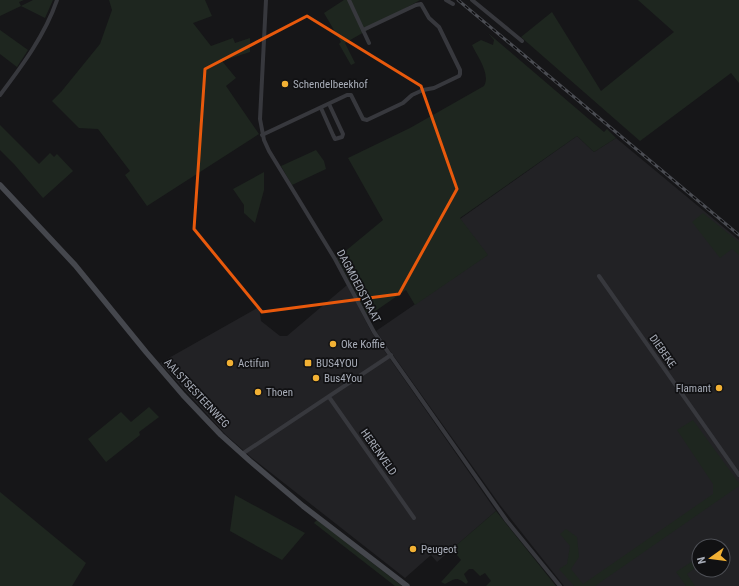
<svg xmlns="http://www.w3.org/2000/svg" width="739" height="586" viewBox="0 0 739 586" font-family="'Roboto Condensed',sans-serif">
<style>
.built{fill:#222225;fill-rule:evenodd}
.green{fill:#1e261f}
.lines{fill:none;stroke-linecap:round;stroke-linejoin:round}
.street{stroke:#37383d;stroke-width:4}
.secondary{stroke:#45474d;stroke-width:5.5}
.rail-casing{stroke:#4a4c52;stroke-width:3}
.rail{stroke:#111113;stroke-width:1.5;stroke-dasharray:4.5;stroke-linecap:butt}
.marked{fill:none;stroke:#e8590c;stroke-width:3;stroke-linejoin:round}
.poi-dot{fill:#f2b134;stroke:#111113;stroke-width:1.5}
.labels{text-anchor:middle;stroke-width:3.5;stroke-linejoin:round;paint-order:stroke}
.poi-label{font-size:11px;fill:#a8adb8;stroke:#111113;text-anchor:start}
.street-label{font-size:11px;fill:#a8adb8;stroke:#111113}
</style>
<rect width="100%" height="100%" fill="#161618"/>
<!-- built -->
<g class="built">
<path d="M577,136l17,16 22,-14 123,102v346h-175l-64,-81 -124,-174 111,-76 -27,-36zM699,546h24v24h-24z"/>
<polygon points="347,285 372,333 496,511 437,562 431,555 405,578 252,458 226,435 160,363 259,307 261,321 280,336 287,336"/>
</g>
<!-- green -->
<g class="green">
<polygon points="0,0 24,0 19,2 21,6 33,0 53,0 45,18 21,6 0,16"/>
<polygon points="109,0 205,0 212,16 193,23 211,46 233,38 235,43 250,38 250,52 222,61 236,78 226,86 259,134 147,206 125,175 130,171 98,129 79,128 52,101 61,92 100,44 112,10"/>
<polygon points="344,0 420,0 345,43 355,63 351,65 339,44 341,42 324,13"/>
<polygon points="638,0 739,0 739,83 731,73 640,141 521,37 552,12 601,91 674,32"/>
<polygon points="0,30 28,50 17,67 0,54"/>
<path d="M488,33l116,99 3,-3 9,9 -22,14 -17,-16 -117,82 28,37 -73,50 -9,-15 -38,26 -31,-58 46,-38 -35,-62 62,-30 74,-42c7,-12 -7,-30 -12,-41l9,-5 12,5 1,-5z"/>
<polygon points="0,125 39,164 50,153 54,157 57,154 73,171 43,198 14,164 0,150"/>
<polygon points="316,150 324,161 326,169 292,185 281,166"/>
<polygon points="264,172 264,190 255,223 244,213 244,205 233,189"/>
<polygon points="703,213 739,242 739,255 732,249 720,258 692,222"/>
<polygon points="149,407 159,417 139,432 140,435 106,462 88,439 121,412 131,422"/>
<polygon points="693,420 739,483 739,486 595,586 574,586 559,569 567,564 570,546 560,534 566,529 577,537 579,557 571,569 583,584 713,494 713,484 677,430"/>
<polygon points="0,492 86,563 72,586 0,586"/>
<polygon points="235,495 305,533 282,560 230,531"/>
<path d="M496,511l60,75h-70l5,-5 -6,-8 -5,3 -7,-7h-4l-5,5 4,8 -2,2c-10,-8 -11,-5 -21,0l-4,-2 20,-22 -9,-11z"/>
<polygon points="317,520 402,586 395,586 314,523"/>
<polygon points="699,557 699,565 687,574 695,586 686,586 676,572"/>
</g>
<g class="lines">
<!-- street -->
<g class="street">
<polyline points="266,0 260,119 264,140 269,151 335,259 374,332 507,521 560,586"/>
<polyline points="349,0 369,43"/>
<polyline points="446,0 453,4"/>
<polyline points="472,0 522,41"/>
<path d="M0,95c22,-29 45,-60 57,-95"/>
<polyline points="321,108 333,135 335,139 342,137 343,134 329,104"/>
<polyline points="262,135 347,95 351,95 363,119 367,120 403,103 412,95 423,90 434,88 459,76 460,74 460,70 439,27 429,18 421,4 416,5 363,30"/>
<polyline points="599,276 739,475"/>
<polyline points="329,397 414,518"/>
<polyline points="242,454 391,355"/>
</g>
<!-- secondary -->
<polyline class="secondary" points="0,185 75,265 146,352 183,395 221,435 250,461 303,506 407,586"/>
<defs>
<polyline id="rail" points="458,0 739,235"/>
</defs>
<!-- rail casing -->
<use href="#rail" class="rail-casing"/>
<!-- rail -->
<use href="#rail" class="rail"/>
</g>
<!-- marked area -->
<path class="marked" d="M307,16l114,70 36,103 -58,105 -137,18 -68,-83 11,-160z"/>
<!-- markers -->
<g class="poi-dot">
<circle cx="285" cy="84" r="4"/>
<circle cx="333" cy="344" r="4"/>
<circle cx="230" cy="363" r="4"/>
<rect x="304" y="359" width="8" height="8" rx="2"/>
<circle cx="316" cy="378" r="4"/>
<circle cx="719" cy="388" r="4"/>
<circle cx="258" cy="392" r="4"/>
<circle cx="413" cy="549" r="4"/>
</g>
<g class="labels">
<!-- poi labels -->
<g class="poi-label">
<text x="293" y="88">Schendelbeekhof</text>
<text x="341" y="348">Oke Koffie</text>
<text x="238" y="367">Actifun</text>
<text x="316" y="367">BUS4YOU</text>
<text x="324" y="382">Bus4You</text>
<text x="711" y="392" text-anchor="end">Flamant</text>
<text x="266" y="396">Thoen</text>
<text x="421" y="553">Peugeot</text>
</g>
<!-- street labels -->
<g class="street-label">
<text transform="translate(359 286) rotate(62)" y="4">DAGMOEDSTRAAT</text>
<text transform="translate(663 351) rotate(55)" y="4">DIEBEKE</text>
<text transform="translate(197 393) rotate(47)" y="4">AALSTSESTEENWEG</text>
<text transform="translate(379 452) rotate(55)" y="4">HERENVELD</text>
</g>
</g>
<!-- north arrow -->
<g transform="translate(711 558) rotate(256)"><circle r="19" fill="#111113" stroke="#4d4f55"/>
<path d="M0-3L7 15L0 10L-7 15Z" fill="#f2b134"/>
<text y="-6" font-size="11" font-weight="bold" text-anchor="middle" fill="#a8adb8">N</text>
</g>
</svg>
